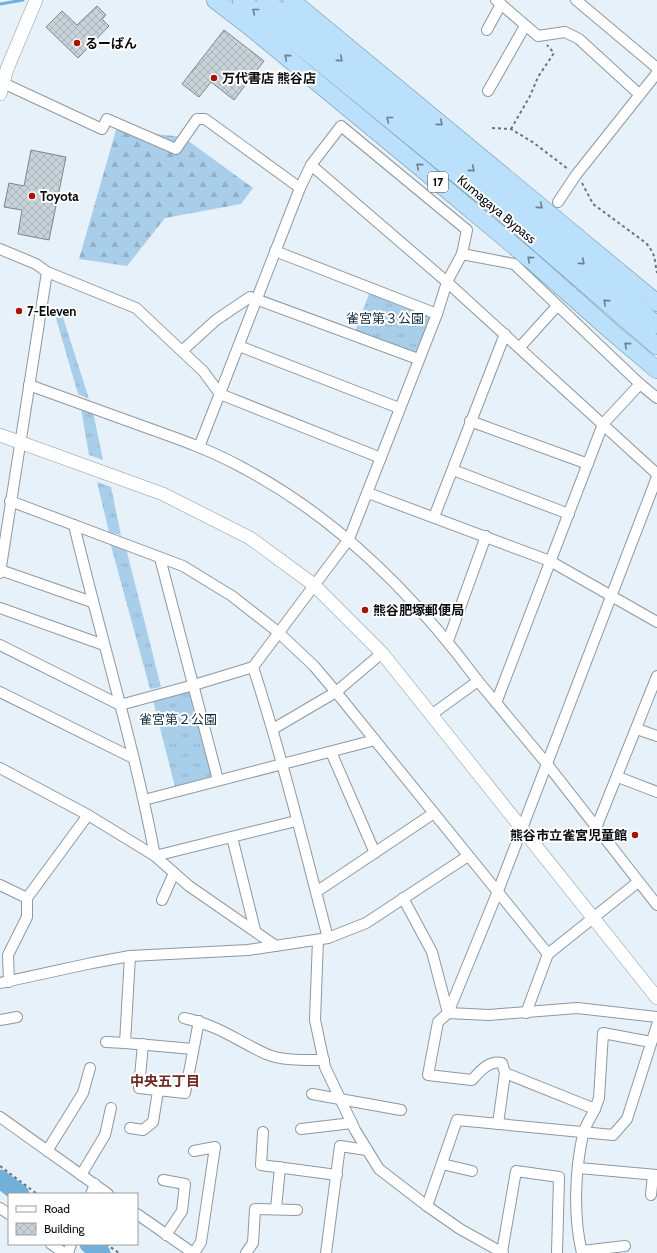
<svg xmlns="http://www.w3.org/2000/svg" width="657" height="1253" viewBox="0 0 657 1253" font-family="Cabin,'Noto Sans JP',sans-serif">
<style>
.grass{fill:url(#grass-tufts)}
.forest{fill:url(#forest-firs)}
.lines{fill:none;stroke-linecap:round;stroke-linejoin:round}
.stream{stroke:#72afd9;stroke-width:3}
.river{stroke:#72afd9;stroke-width:19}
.building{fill:url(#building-cross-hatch);stroke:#7d868c}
.minor-casing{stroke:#8f989f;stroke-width:12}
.tertiary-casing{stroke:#8f989f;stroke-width:14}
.trunk-casing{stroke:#7091a8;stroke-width:18}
.path{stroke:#6e747a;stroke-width:2;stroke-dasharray:3 3;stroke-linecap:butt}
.minor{stroke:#fff;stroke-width:10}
.tertiary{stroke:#fff;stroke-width:13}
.trunk{stroke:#bae0fc;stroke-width:17}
.oneway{stroke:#6a8191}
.poi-dot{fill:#a61208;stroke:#fff;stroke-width:1.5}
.labels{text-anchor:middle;stroke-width:4;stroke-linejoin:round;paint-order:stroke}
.shield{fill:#fff;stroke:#535557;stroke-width:1}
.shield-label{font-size:12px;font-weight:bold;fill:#090c0f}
.poi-label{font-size:13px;font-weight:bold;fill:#090c0f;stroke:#fff;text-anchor:start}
.street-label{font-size:13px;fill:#090c0f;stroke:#fff}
.park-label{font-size:13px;fill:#122e40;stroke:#fff}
.neighbourhood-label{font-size:14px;font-weight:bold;fill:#6f2a21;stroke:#fff}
</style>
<defs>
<pattern id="grass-tufts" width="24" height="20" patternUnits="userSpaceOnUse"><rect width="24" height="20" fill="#a9cee9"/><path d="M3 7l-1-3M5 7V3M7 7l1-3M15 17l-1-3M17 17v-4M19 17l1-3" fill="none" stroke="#90b0c7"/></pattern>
<pattern id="forest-firs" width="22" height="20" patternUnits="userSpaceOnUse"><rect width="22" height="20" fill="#a9cee9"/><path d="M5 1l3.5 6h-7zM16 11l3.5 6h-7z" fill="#90b0c7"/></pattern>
<pattern id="building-cross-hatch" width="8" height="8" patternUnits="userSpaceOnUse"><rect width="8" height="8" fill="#c8d2d9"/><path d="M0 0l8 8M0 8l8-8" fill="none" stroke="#aab3b9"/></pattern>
</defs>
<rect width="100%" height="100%" fill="#e7f1f9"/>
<!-- grass -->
<g class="grass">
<polygon points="371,288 434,312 416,355 355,332"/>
<polygon points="53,308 60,308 89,399 78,394"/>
<polygon points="81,409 93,412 103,460 89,455"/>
<polygon points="97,482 111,487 121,535 109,532"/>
<polygon points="110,542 126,548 161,687 150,689"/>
<polygon points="191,691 212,776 175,787 153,700"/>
</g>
<!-- forest -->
<polygon class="forest" points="116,130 183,137 253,188 241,204 165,218 127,266 79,259"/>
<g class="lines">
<!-- stream -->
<polyline class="stream" points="0,4 23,0"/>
<!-- river -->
<g class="river">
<polyline points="0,1179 20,1194"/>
<polyline points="89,1244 101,1253"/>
</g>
</g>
<!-- building -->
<g class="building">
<polygon points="97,6 106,15 102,19 109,26 78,58 46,27 62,11 77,25"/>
<polygon points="224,30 264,61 234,100 211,82 199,97 182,84"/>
<polygon points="31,150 66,157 49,240 18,234 22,210 4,207 9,183 24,186"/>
</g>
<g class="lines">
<defs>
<g id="minor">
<polyline points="496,0 538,36 565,32 579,39 639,94"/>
<polyline points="576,0 657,68"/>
<polyline points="487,30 501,4"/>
<polyline points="3,83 102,129 107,119 176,149 197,119 205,119 300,188"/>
<polyline points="488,91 525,26"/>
<polyline points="311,165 447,282 657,474"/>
<polyline points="558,202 576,175 657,73"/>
<polyline points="0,249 36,264 47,272 136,308 203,371 220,394 381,458"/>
<polyline points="275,251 437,314"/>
<polyline points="462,254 514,264 640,384 657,398"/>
<polyline points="239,346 399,408"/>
<polyline points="520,347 557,306"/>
<polyline points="183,350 216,320 250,297 418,359"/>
<path d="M29,385c38,14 77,28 116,42 34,12 68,24 100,42 94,50 170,127 233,212"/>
<polyline points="470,421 588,464"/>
<polyline points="453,470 569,514"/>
<polyline points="368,493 550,561 657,622"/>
<polyline points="10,501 183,566 232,596 278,632 314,666 336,692 548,954 638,882"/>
<polyline points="434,517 505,334"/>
<path d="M74,525c26,110 60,219 81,331"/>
<polyline points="160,558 218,780"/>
<polyline points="0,570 92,602"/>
<polyline points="0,573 47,272"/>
<polyline points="0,608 104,645"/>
<polyline points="448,641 486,536"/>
<polyline points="0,645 120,705 194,685 253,667 349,539 437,314 447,282 462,254 467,230 341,126 311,165 300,188 199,447"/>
<path d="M253,667c29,89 51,180 75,271"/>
<polyline points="0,692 133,758"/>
<polyline points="496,703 603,424 640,384"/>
<polyline points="431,715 478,681 547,764 657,905"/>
<polyline points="273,729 336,692 382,653"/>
<polyline points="637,729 657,736"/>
<polyline points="331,752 375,853"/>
<polyline points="0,768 88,815 155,856 189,886 276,946"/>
<polyline points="618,777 657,792"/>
<polyline points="144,800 375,740"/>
<polyline points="596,828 657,676"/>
<polyline points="232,837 255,930"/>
<polyline points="155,856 296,821"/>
<polyline points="0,885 27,898 27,917 8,955 9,982"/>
<polyline points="316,892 434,813"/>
<polyline points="27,898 88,815"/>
<polyline points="403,898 432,952 448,1013"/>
<polyline points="162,900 174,873"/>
<polyline points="318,940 315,1020 325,1067 355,1130 379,1169 427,1206 460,1229 503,1253"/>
<polyline points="130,956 125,1043 193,1049"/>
<polyline points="0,983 92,963 130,956 248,950 328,938 366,923 468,856"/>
<polyline points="448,1013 489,1015 577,1008 657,1017"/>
<polyline points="526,1013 548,954"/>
<path d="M184,1018c34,7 52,22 82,36 17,7 39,6 58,6"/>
<polyline points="0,1020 17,1017"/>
<polyline points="106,1042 125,1043"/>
<polyline points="143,1044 139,1088 185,1093 199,1021"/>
<polyline points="312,1094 401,1110"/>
<polyline points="595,1109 599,1098 603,1033 651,1042"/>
<polyline points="0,1117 108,1194"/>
<polyline points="498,1124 505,1073"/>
<polyline points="130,1128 143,1130 153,1122 158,1091"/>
<polyline points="301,1129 352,1123"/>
<polyline points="263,1132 261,1165 337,1175"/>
<polyline points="47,1151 83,1093 90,1068"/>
<polyline points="194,1151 215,1147 201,1242 194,1253"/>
<polyline points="442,1164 472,1171"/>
<polyline points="579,1168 657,1175"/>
<polyline points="81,1175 105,1135 111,1108"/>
<polyline points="163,1180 185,1184 182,1211 166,1235"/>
<polyline points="91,1194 95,1184"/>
<polyline points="651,1195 653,1175"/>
<polyline points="427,1206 457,1120 613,1135 627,1119 657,1025"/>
<polyline points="0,1208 9,1214"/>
<polyline points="276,1209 280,1167"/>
<polyline points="137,1214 193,1253"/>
<polyline points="51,1244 64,1253"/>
<polyline points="582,1251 625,1246"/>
<polyline points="502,1252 516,1171 559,1177 557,1253"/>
<polyline points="68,1253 71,1244"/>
<polyline points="246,1253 253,1243 255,1209 297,1210"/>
<polyline points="326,1253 340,1146 367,1150"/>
<path d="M582,1253c-9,-37 -7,-82 1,-119 2,-8 8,-17 12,-25l-90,-36 -3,-10c-13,-3 -22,8 -30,17l-44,-5 10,-53 10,-9 50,-122 159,-414"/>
</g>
<g id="tertiary">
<polyline points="0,94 7,69 36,0"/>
<polyline points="0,435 163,494 250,538 314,585 382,653 657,998"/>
</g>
<g id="trunk">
<polyline points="215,0 250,27 427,173 532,261 611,331 657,370"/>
<polyline points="241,0 311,55 499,209 657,346"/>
<polyline points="265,0 319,41 657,325"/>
<polyline points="291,0 657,303"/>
</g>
</defs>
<!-- minor casing -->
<use href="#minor" class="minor-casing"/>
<!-- tertiary casing -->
<use href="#tertiary" class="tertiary-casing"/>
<!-- trunk casing -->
<use href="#trunk" class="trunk-casing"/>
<!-- path -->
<g class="path">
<polyline points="492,128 511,129 534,143 568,169"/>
<polyline points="511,129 530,96 538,77 554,53 547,45"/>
<path d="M582,183l11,21 53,39c10,12 8,15 11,30"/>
<polyline points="0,1166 37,1194"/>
<polyline points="106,1244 119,1253"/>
</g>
<!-- minor -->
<use href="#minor" class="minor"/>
<!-- tertiary -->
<use href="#tertiary" class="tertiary"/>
<!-- trunk -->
<use href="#trunk" class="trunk"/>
</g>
<!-- one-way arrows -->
<defs><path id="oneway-chevron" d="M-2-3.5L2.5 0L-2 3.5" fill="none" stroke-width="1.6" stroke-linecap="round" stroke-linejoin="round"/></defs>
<g class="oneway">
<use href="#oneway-chevron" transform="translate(255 11) rotate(-142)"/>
<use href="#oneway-chevron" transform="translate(287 57) rotate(-140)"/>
<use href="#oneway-chevron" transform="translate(340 59) rotate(40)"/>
<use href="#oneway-chevron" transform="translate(389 119) rotate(-141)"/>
<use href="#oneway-chevron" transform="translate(440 123) rotate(40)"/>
<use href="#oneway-chevron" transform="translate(419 166) rotate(-140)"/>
<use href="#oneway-chevron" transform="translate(472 169) rotate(40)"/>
<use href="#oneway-chevron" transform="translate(540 206) rotate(40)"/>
<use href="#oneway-chevron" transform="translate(530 259) rotate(-140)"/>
<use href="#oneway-chevron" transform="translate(582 262) rotate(40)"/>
<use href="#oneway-chevron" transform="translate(606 302) rotate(-139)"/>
<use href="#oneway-chevron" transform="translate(627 345) rotate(-140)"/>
</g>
<!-- markers -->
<g class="poi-dot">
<circle cx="77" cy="43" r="4"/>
<circle cx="214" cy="78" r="4"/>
<circle cx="32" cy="196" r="4"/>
<circle cx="19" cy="311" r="4"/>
<circle cx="365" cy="610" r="4"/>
<circle cx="635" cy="835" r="4"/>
</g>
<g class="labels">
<!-- shield labels -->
<rect class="shield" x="428" y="172" width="20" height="20" rx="3"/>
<g class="shield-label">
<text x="438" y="186">17</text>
</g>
<!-- poi labels -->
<g class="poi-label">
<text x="85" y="48">るーぱん</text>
<text x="222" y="83">万代書店 熊谷店</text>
<text x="40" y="201">Toyota</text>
<text x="27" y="316">7-Eleven</text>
<text x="373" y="615">熊谷肥塚郵便局</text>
<text x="627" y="840" text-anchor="end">熊谷市立雀宮児童館</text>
</g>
<!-- street labels -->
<g class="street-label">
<text transform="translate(497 209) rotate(40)" y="5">Kumagaya Bypass</text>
</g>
<!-- park labels -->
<g class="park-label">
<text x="385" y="323">雀宮第３公園</text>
<text x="178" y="724">雀宮第２公園</text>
</g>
<!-- neighbourhood labels -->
<g class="neighbourhood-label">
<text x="165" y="1086">中央五丁目</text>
</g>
</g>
<!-- legend -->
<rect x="8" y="1193" width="130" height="52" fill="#ffffff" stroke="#9d9e9f"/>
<rect x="16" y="1206" width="20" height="6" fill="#ffffff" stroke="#9d9e9f"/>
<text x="44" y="1213" font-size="12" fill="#090c0f">Road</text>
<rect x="16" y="1223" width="20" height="12" fill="url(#building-cross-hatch)" stroke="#9d9e9f"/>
<text x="44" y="1233" font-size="12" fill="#090c0f">Building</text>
</svg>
